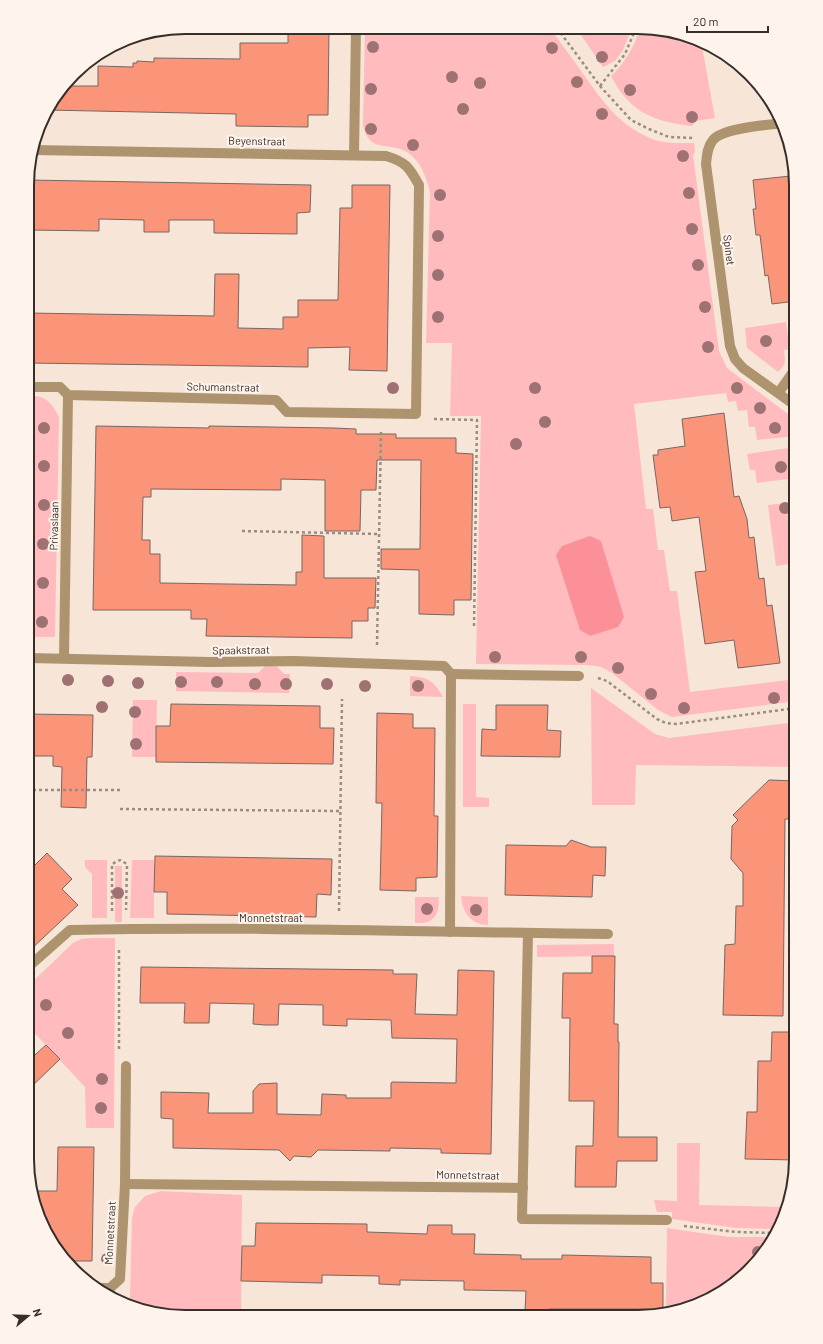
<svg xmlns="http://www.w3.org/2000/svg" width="823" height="1344" viewBox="0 0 823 1344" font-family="Barlow,sans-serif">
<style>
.green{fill:#ffbbbe}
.forest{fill:#fb9099}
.building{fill:#fb9579;stroke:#796661}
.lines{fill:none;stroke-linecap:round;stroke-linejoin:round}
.path{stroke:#998c83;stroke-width:2.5;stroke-dasharray:3 3;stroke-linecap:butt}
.minor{stroke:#ad946f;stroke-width:10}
.tree{fill:#9e7272}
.labels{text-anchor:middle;stroke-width:4;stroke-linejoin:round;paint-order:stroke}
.street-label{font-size:11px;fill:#352e2a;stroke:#fff4ec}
.rim{fill:none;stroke:#352e2a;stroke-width:2}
</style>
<rect width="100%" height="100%" fill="#f7e5d8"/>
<!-- green -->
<g class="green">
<path d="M365,28h185c11,16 23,31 34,47 20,28 36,52 71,65 12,4 26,3 39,3l1,9 -2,3 26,196 8,17 69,52v16l-39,4 -2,-13h-6l-2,-17 -9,1 -2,-10 -8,1 -2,-9 -92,11 12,105h7l5,41h6l6,41h7l13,101 106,-13v22l-124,16 -14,-7 -46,-37 -11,-6 -12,-2 -113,-1 5,-248h-31l2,-73h-26l4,-151c-4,-15 -9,-31 -23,-40 -19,-11 -38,2 -44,-27z"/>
<polygon points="576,28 632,28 623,50 615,61 603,67"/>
<path d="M640,28h19l42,13 14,77 -19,3 -4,5c-25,-3 -50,-8 -67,-29 -6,-6 -10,-14 -14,-21 13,-12 24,-30 29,-48z"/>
<path d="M786,322l4,27 -6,1c1,11 3,14 -6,22l-31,-24 -2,-20z"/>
<path d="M34,396c13,0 20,11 25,21l-4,220h-27v-219h6z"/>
<polygon points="796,447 796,478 757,483 755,470 750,470 747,454"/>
<polygon points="796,502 796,563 776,566 768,505"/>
<polygon points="268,663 274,663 284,674 290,674 289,693 176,691 176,672 258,673"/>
<path d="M410,676c18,1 24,5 33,21l-33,-1z"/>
<polygon points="591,688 655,734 669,738 796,722 796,767 636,765 635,805 592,805"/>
<polygon points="133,700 157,700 156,757 132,757"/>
<polygon points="463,704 476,704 476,797 489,798 489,807 463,807"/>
<polygon points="85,860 107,860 107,918 92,918 92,874 85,867"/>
<polygon points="132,860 154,860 154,918 130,918"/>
<rect x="115" y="866" width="7" height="56"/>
<path d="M461,896l27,1v28c-17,0 -26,-13 -27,-29z"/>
<path d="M415,897h24c0,18 -4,27 -24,26z"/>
<polygon points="91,938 115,938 114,1128 86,1128 85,1087 27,1025 27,987 73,943 81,939"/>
<polygon points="614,944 614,956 537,957 537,945"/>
<polygon points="677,1143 700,1143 699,1205 788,1207 777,1229 736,1228 672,1219 672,1212 657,1212 654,1200 677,1201"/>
<path d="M161,1191l81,4 -1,121c-42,0 -89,5 -126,-17h15l2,-81 3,-11 10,-11z"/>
<polygon points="667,1228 729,1237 773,1237 763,1255 734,1284 698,1305 666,1311"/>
</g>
<!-- forest -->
<polygon class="forest" points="590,536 601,541 624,617 618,627 590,636 580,630 556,555 562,546"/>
<!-- building -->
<g class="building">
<polygon points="288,27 329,27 328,115 308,115 308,127 236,126 236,114 47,110 65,86 98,86 98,66 133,67 133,63 137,63 137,61 154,62 154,58 240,59 240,43 288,43"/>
<polygon points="790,176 793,205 796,205 796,301 772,304 768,275 765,276 760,235 756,235 753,209 756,209 753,180"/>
<polygon points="28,180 311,185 310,212 297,213 297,234 214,233 214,220 169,220 169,232 144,232 144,220 99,219 99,231 28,230"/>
<polygon points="352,185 390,185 387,371 349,370 350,347 308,348 308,367 28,363 28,313 214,316 215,274 239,274 238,328 283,329 283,317 298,317 298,300 338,300 340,208 352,208"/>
<polygon points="724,413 734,497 739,496 747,519 749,538 754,537 759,579 764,578 767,606 772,605 780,663 738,668 734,640 705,644 695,572 706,571 699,517 672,521 670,507 660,508 653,455 658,455 658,450 685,446 682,419"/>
<polygon points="96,426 209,428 209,426 334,428 356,429 356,434 396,434 396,438 456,438 456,453 473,454 471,600 454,600 454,615 419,614 419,570 381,569 381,549 420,549 421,460 377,460 376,490 361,490 360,531 325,531 325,480 281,479 281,490 151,489 151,497 143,497 142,540 150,540 150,554 160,554 160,583 296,585 296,572 302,572 302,535 324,536 324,578 376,578 375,608 368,608 368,621 352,621 352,638 206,636 207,619 191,619 191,610 93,610"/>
<polygon points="171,704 320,706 320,728 334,728 333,764 156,762 156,726 170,726"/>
<polygon points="496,705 548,705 547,730 561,731 560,757 481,756 482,729 496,730"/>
<polygon points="377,713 413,714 413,728 435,728 434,816 438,816 437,877 416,878 416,891 380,890 382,803 376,803"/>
<polygon points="28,714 93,715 92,757 87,757 86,808 61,807 62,767 53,766 53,756 28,756"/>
<polygon points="769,780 796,781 796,819 785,819 783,1016 723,1015 725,945 735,944 736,906 743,906 743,873 731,859 732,826 738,820 733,815"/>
<polygon points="571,840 591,847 606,847 605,876 593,875 592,897 505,895 506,845 566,846"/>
<polygon points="47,853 72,879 62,889 78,905 27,953 27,873"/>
<polygon points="155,856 332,859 331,895 317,894 316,917 167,914 167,892 154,892"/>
<polygon points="592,956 615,956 614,1024 618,1024 618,1042 619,1042 618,1137 657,1137 657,1161 617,1161 616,1187 575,1187 576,1146 593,1146 594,1101 569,1101 570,1018 562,1018 563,973 592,973"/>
<polygon points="141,967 393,970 393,974 417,974 415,1014 457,1015 458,970 494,971 491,1154 441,1153 441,1149 390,1148 390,1151 318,1150 311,1157 294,1156 290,1161 279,1150 173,1148 173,1119 161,1118 161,1092 209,1093 208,1113 253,1113 253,1091 259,1084 277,1083 277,1114 321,1115 322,1094 346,1095 346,1098 391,1098 391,1083 392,1082 456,1083 457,1039 392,1038 391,1020 347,1019 347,1026 323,1025 323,1005 279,1004 278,1025 265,1025 253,1024 254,1004 210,1003 209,1023 184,1023 185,1003 140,1003"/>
<polygon points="772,1032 796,1032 796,1160 745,1159 747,1112 757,1112 758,1061 771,1061"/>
<polygon points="46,1045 60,1059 27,1091 27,1062"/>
<polygon points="58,1147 94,1147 92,1261 65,1261 60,1255 39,1219 36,1206 37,1191 57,1191"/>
<polygon points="256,1223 367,1224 367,1232 427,1234 428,1225 452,1225 452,1234 475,1234 474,1254 521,1255 521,1259 562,1259 562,1255 651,1257 651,1283 663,1283 663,1309 549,1309 549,1312 525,1311 526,1291 464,1290 464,1281 400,1280 400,1285 379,1284 379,1276 322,1275 322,1283 241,1281 242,1246 255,1246"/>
</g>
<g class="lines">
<!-- path -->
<g class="path">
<polyline points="557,28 600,86 631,120 649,129 669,137 693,138"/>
<polyline points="600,86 625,54 636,28"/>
<polyline points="434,419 477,420 474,627"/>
<polyline points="242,531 378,534"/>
<polyline points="377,645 381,432"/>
<polyline points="598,678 607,681 657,719 666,723 676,724 796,708"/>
<polyline points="27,790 120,790"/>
<polyline points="120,809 340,811"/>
<polyline points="112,911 112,864 120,860 127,864 126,910"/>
<polyline points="339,911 342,699"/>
<polyline points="119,1049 119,948"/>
<polyline points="684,1226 736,1232 775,1233"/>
</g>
<!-- minor -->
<g class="minor">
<path d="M783,123c-16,2 -61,5 -70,17 -6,7 -6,16 -7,24l24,182 5,13 8,9 53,38"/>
<polyline points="354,155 356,28"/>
<path d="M28,387h32l8,8 208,5 11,12 129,2 3,-229c-10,-18 -13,-23 -33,-29l-353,-6"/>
<polyline points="779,392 796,368"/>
<polyline points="28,658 210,662 294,661 444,666 451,674 450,932"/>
<polyline points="64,658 68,395"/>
<polyline points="451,674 579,676"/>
<polyline points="528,933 522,1219 667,1220"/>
<path d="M27,968l43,-38c179,-4 359,2 538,4"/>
<polyline points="125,1184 523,1188"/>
<polyline points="94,1288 110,1288 120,1279 125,1184 126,1066"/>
</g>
</g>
<!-- trees -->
<g class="tree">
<circle cx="373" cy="47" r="6"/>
<circle cx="552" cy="48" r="6"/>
<circle cx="602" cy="57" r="6"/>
<circle cx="452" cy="77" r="6"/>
<circle cx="577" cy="82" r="6"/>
<circle cx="480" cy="83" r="6"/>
<circle cx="371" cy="89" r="6"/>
<circle cx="630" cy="90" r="6"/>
<circle cx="463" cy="109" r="6"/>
<circle cx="602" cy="114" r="6"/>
<circle cx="692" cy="117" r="6"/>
<circle cx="371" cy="129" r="6"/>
<circle cx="413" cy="145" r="6"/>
<circle cx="683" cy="156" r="6"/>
<circle cx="689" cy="193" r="6"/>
<circle cx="440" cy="195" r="6"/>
<circle cx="692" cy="229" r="6"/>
<circle cx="438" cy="236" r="6"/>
<circle cx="698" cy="265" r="6"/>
<circle cx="438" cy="275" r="6"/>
<circle cx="705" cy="307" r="6"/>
<circle cx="438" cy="317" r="6"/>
<circle cx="766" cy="341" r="6"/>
<circle cx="708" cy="347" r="6"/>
<circle cx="393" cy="388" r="6"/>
<circle cx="535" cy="388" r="6"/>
<circle cx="737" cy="388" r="6"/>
<circle cx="760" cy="408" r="6"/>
<circle cx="545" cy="422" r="6"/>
<circle cx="44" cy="428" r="6"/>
<circle cx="775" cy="428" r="6"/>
<circle cx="516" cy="444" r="6"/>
<circle cx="44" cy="466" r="6"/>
<circle cx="781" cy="467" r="6"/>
<circle cx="44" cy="505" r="6"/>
<circle cx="785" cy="508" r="6"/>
<circle cx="43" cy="544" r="6"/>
<circle cx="43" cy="583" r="6"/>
<circle cx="42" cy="622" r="6"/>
<circle cx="495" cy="657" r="6"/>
<circle cx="581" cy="657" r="6"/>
<circle cx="618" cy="668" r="6"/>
<circle cx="68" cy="680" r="6"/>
<circle cx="108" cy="681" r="6"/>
<circle cx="181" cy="682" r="6"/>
<circle cx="217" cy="682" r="6"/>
<circle cx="138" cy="683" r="6"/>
<circle cx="255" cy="684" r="6"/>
<circle cx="286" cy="684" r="6"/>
<circle cx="327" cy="684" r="6"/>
<circle cx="365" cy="686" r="6"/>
<circle cx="418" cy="686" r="6"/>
<circle cx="651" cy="694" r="6"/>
<circle cx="774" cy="698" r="6"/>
<circle cx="102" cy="707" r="6"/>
<circle cx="684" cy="708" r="6"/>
<circle cx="135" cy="712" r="6"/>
<circle cx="136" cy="744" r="6"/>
<circle cx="118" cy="893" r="6"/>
<circle cx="427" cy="909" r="6"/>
<circle cx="476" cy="910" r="6"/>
<circle cx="46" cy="1005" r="6"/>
<circle cx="68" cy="1033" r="6"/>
<circle cx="102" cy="1079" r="6"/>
<circle cx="101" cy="1108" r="6"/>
<circle cx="758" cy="1252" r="6"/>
<circle cx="107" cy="1259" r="6"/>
</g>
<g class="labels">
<!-- street labels -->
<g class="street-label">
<text transform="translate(257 141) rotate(1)" y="4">Beyenstraat</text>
<text transform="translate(729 250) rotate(83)" y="4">Spinet</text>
<text transform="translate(223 387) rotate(1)" y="4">Schumanstraat</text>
<text transform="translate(54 526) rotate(-89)" y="4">Privaslaan</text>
<text transform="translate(241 650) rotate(-1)" y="4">Spaakstraat</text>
<text x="271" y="922">Monnetstraat</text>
<text transform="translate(468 1175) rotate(1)" y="4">Monnetstraat</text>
<text transform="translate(110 1233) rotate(-87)" y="4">Monnetstraat</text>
</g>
</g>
<!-- crop -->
<path d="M0 0H823V1344H0ZM185 34H638A151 151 0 0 1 789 185V1159A151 151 0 0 1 638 1310H185A151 151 0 0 1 34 1159V185A151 151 0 0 1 185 34Z" fill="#fff4ec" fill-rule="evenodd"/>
<path class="rim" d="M185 34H638A151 151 0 0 1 789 185V1159A151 151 0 0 1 638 1310H185A151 151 0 0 1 34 1159V185A151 151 0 0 1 185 34Z"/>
<!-- north arrow -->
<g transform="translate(28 1316) rotate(71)" stroke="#fff4ec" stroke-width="3" paint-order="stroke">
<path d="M0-3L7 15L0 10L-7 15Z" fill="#352e2a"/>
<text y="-6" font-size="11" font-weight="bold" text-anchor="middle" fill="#352e2a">N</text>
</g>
<!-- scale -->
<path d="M687 26v6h81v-6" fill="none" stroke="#352e2a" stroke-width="2"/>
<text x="693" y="26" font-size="12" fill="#352e2a" stroke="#fff4ec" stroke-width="3" paint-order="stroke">20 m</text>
</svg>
